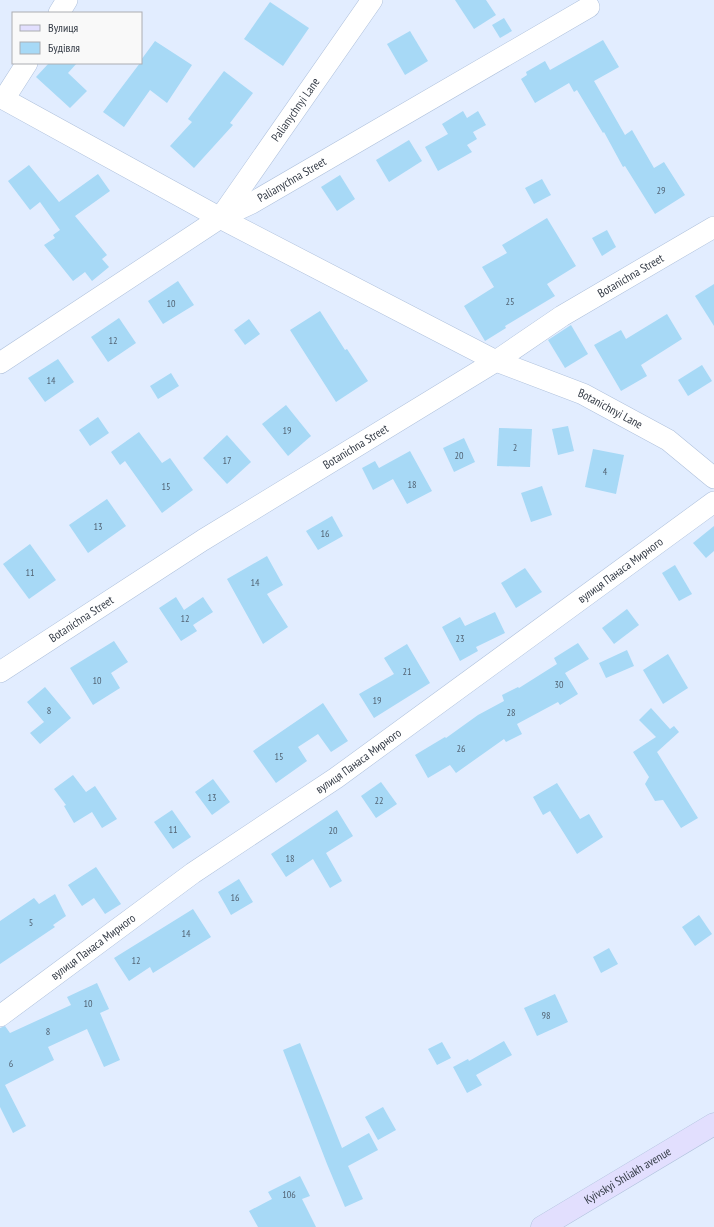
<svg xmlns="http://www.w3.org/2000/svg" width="714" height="1227" viewBox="0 0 714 1227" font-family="'PT Sans Narrow',sans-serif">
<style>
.building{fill:#a7d9f6}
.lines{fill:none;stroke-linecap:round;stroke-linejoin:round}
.minor-casing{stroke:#afc1dc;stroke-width:22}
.secondary-casing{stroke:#afc1dc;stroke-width:23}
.minor{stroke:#fff;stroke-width:21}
.secondary{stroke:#e2dffe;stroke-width:22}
.labels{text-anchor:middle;stroke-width:4;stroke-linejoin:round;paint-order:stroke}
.number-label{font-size:10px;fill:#526373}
.street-label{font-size:12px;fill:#353c47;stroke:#f9f9f9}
</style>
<rect width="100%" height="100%" fill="#e2edff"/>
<!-- building -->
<g class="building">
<polygon points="455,0 486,0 496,15 474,29"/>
<polygon points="270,2 309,28 283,66 244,39"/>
<polygon points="504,18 512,31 500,38 492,25"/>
<polygon points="410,31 428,61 405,75 387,44"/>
<polygon points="603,40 619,67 594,81 625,135 632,130 654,168 664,162 685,195 655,214 625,166 623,167 604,132 603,133 577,90 574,92 569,83 535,103 521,79 527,75 526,72 545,61 550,70"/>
<polygon points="155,41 192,65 167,103 150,90 124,127 103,112 140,63 141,63 141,60"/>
<polygon points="49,63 77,63 68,73 87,91 70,108 36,77"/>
<polygon points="224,71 253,93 230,123 233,125 194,168 170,146 192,122 188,119"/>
<polygon points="463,111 467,118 478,111 486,125 473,132 477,139 467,145 472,152 438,171 425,147 448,134 442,124"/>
<polygon points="409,140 422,161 389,182 376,160"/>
<polygon points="29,165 59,202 98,174 110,191 75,216 107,255 102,259 109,267 92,281 85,272 73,281 44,245 55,238 53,235 60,230 40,202 30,210 8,181"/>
<polygon points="340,175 355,199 337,211 321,187"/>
<polygon points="542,179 551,195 534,204 525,188"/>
<polygon points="547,218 576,266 547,284 555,296 505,326 506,328 485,341 464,306 494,287 482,267 507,253 502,245"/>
<polygon points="607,230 616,247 602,256 592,238"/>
<polygon points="178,281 194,305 163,324 148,301"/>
<polygon points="714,284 714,326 695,296"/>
<polygon points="320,311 345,350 347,349 368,381 336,402 290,330"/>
<polygon points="667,314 682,339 641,365 647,376 621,391 594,345 621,330 626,339"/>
<polygon points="119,318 136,343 108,362 91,337"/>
<polygon points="249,319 260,334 245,345 234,330"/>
<polygon points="571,325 588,354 565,368 548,340"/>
<polygon points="58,359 74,382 45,402 28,378"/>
<polygon points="702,365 712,381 688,396 678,380"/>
<polygon points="171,373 179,386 158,399 150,386"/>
<polygon points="286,405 311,436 288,456 262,424"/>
<polygon points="98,417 109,433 90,446 79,430"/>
<polygon points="568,426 574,451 558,455 552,429"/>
<polygon points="499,428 532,429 530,467 497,466"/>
<polygon points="139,432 162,463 170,458 193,490 162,513 125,461 120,465 111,452"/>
<polygon points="227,435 251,462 227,484 203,458"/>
<polygon points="464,438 475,462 454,472 443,448"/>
<polygon points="593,449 624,455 616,494 585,487"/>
<polygon points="410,451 432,491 407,504 393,479 373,490 362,468 375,461 379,468"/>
<polygon points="542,486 552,515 531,522 521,493"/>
<polygon points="107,499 126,526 88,553 69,525"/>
<polygon points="332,516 343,536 318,550 306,531"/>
<polygon points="714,526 714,551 706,558 693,543"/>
<polygon points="30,544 56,580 29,599 3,564"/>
<polygon points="267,556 283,585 267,594 288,627 263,644 227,579"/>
<polygon points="675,565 692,594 679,601 662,573"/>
<polygon points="525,568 542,592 516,608 501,583"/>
<polygon points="176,597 184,610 203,597 213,612 193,625 197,631 181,641 159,608"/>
<polygon points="627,609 639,625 614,644 602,628"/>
<polygon points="495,612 505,633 476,647 478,651 460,661 442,627 460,617 465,626"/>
<polygon points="114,641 128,662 111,673 120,688 93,705 70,668"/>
<polygon points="578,643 589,659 565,673 578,694 560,705 558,702 517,724 522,734 506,742 504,739 456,773 450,765 428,778 415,755 445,737 446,738 478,715 504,701 502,695 518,687 519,688 557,664 554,658"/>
<polygon points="407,644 430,683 374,718 359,694 394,674 384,658"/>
<polygon points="627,650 634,666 606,678 599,663"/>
<polygon points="668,654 688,688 663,704 643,670"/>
<polygon points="45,687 71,718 40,744 30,733 44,722 27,702"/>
<polygon points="323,703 348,741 331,752 318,734 298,747 307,761 276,783 253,751"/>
<polygon points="651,708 670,729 674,726 679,732 657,752 698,818 681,828 663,800 655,801 645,784 649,777 633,752 656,737 639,720"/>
<polygon points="73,775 86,792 95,786 117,819 102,828 92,812 74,823 64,806 66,805 54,789"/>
<polygon points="213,779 230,802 212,815 195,792"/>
<polygon points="381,782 397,804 376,818 361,796"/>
<polygon points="557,783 580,819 589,814 603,837 577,854 550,811 543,815 533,797"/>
<polygon points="172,810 191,837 173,849 154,822"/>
<polygon points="337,810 353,836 326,853 342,881 330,888 313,859 286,877 271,854"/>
<polygon points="96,867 121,904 105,914 94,898 82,906 68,885"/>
<polygon points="239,879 253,902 231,915 218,892"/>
<polygon points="55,894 66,916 53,925 55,927 0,964 0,921 34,898 39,904"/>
<polygon points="193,909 211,937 153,973 150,967 129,981 114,958"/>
<polygon points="699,915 712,934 695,946 682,927"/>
<polygon points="609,948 618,964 601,973 593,957"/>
<polygon points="97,983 109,1009 100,1013 120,1060 104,1067 87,1029 48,1047 54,1060 5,1085 26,1126 13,1133 0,1107 0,1028 5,1026 10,1033 71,1005 67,997"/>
<polygon points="555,994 568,1022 537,1036 524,1008"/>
<polygon points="504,1041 512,1055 476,1075 482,1085 467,1093 453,1067 468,1059 469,1061"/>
<polygon points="442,1042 451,1058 437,1065 428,1049"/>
<polygon points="300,1043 342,1148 369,1133 378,1150 348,1166 363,1199 345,1207 327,1164 283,1050"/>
<polygon points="383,1107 396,1130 378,1140 365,1117"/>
<polygon points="300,1176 310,1196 302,1199 316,1227 258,1227 249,1211 272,1199 268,1192"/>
</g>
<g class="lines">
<defs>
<g id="minor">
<polyline points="59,13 67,0"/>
<path id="s1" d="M0,97l220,121 276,143 87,33 85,46 46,38"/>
<polyline points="4,99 27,63"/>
<path id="s2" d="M220,218l152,-218"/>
<path id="s3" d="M0,363l220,-145 32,-15 337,-196"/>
<path id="s4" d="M0,672l203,-132 293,-179 66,-45 152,-89"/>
<path id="s5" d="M0,1016l193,-143 143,-95 378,-276"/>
</g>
<g id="secondary">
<path id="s6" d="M542,1227l172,-103"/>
</g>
</defs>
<!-- minor casing -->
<use href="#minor" class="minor-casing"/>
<!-- secondary casing -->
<use href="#secondary" class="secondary-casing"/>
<!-- minor -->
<use href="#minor" class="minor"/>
<!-- secondary -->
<use href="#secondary" class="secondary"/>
</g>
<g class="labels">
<!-- number labels -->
<g class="number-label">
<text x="661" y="194">29</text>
<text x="510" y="305">25</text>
<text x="171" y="307">10</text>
<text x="113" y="344">12</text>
<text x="51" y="384">14</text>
<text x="287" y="434">19</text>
<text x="515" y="451">2</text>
<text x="459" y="459">20</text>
<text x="227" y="464">17</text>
<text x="605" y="475">4</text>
<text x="412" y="488">18</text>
<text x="166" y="490">15</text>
<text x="98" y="530">13</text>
<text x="325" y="537">16</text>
<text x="30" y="576">11</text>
<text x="255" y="586">14</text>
<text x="185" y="622">12</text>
<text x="460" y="642">23</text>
<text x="407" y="675">21</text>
<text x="97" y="684">10</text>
<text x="559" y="688">30</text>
<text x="377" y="704">19</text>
<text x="49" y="714">8</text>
<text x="511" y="716">28</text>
<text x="461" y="752">26</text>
<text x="279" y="760">15</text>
<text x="212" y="801">13</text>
<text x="379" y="804">22</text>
<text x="173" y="833">11</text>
<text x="333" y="834">20</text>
<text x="290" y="862">18</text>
<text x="235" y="901">16</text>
<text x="31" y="926">5</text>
<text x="186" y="937">14</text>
<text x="136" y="964">12</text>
<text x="88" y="1007">10</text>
<text x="546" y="1019">98</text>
<text x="48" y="1035">8</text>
<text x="11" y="1067">6</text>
<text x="289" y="1198">106</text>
</g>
<!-- street labels -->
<g class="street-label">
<text dy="4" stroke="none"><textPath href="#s2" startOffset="132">Palianychnyi Lane</textPath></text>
<text dy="4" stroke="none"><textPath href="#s3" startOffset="345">Palianychna Street</textPath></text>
<text dy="4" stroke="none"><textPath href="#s4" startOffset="745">Botanichna Street</textPath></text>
<text dy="4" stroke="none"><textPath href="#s1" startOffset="686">Botanichnyi Lane</textPath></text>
<text dy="4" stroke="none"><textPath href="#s4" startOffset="421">Botanichna Street</textPath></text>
<text dy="4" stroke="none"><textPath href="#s5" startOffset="764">вулиця Панаса Мирного</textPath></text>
<text dy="4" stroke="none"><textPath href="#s4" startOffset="97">Botanichna Street</textPath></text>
<text dy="4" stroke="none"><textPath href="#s5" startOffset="440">вулиця Панаса Мирного</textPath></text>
<text dy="4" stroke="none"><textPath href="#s5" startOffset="116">вулиця Панаса Мирного</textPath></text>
<text dy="4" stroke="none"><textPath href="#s6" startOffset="100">Kyivskyi Shliakh avenue</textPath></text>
</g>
</g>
<!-- legend -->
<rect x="12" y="12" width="130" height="52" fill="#f9f9f9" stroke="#abadb2"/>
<rect x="20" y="25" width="20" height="6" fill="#e2dffe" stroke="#abadb2"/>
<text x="48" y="32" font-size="12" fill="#353c47">Вулиця</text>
<rect x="20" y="42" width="20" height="12" fill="#a7d9f6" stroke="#abadb2"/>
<text x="48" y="52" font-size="12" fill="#353c47">Будівля</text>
</svg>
